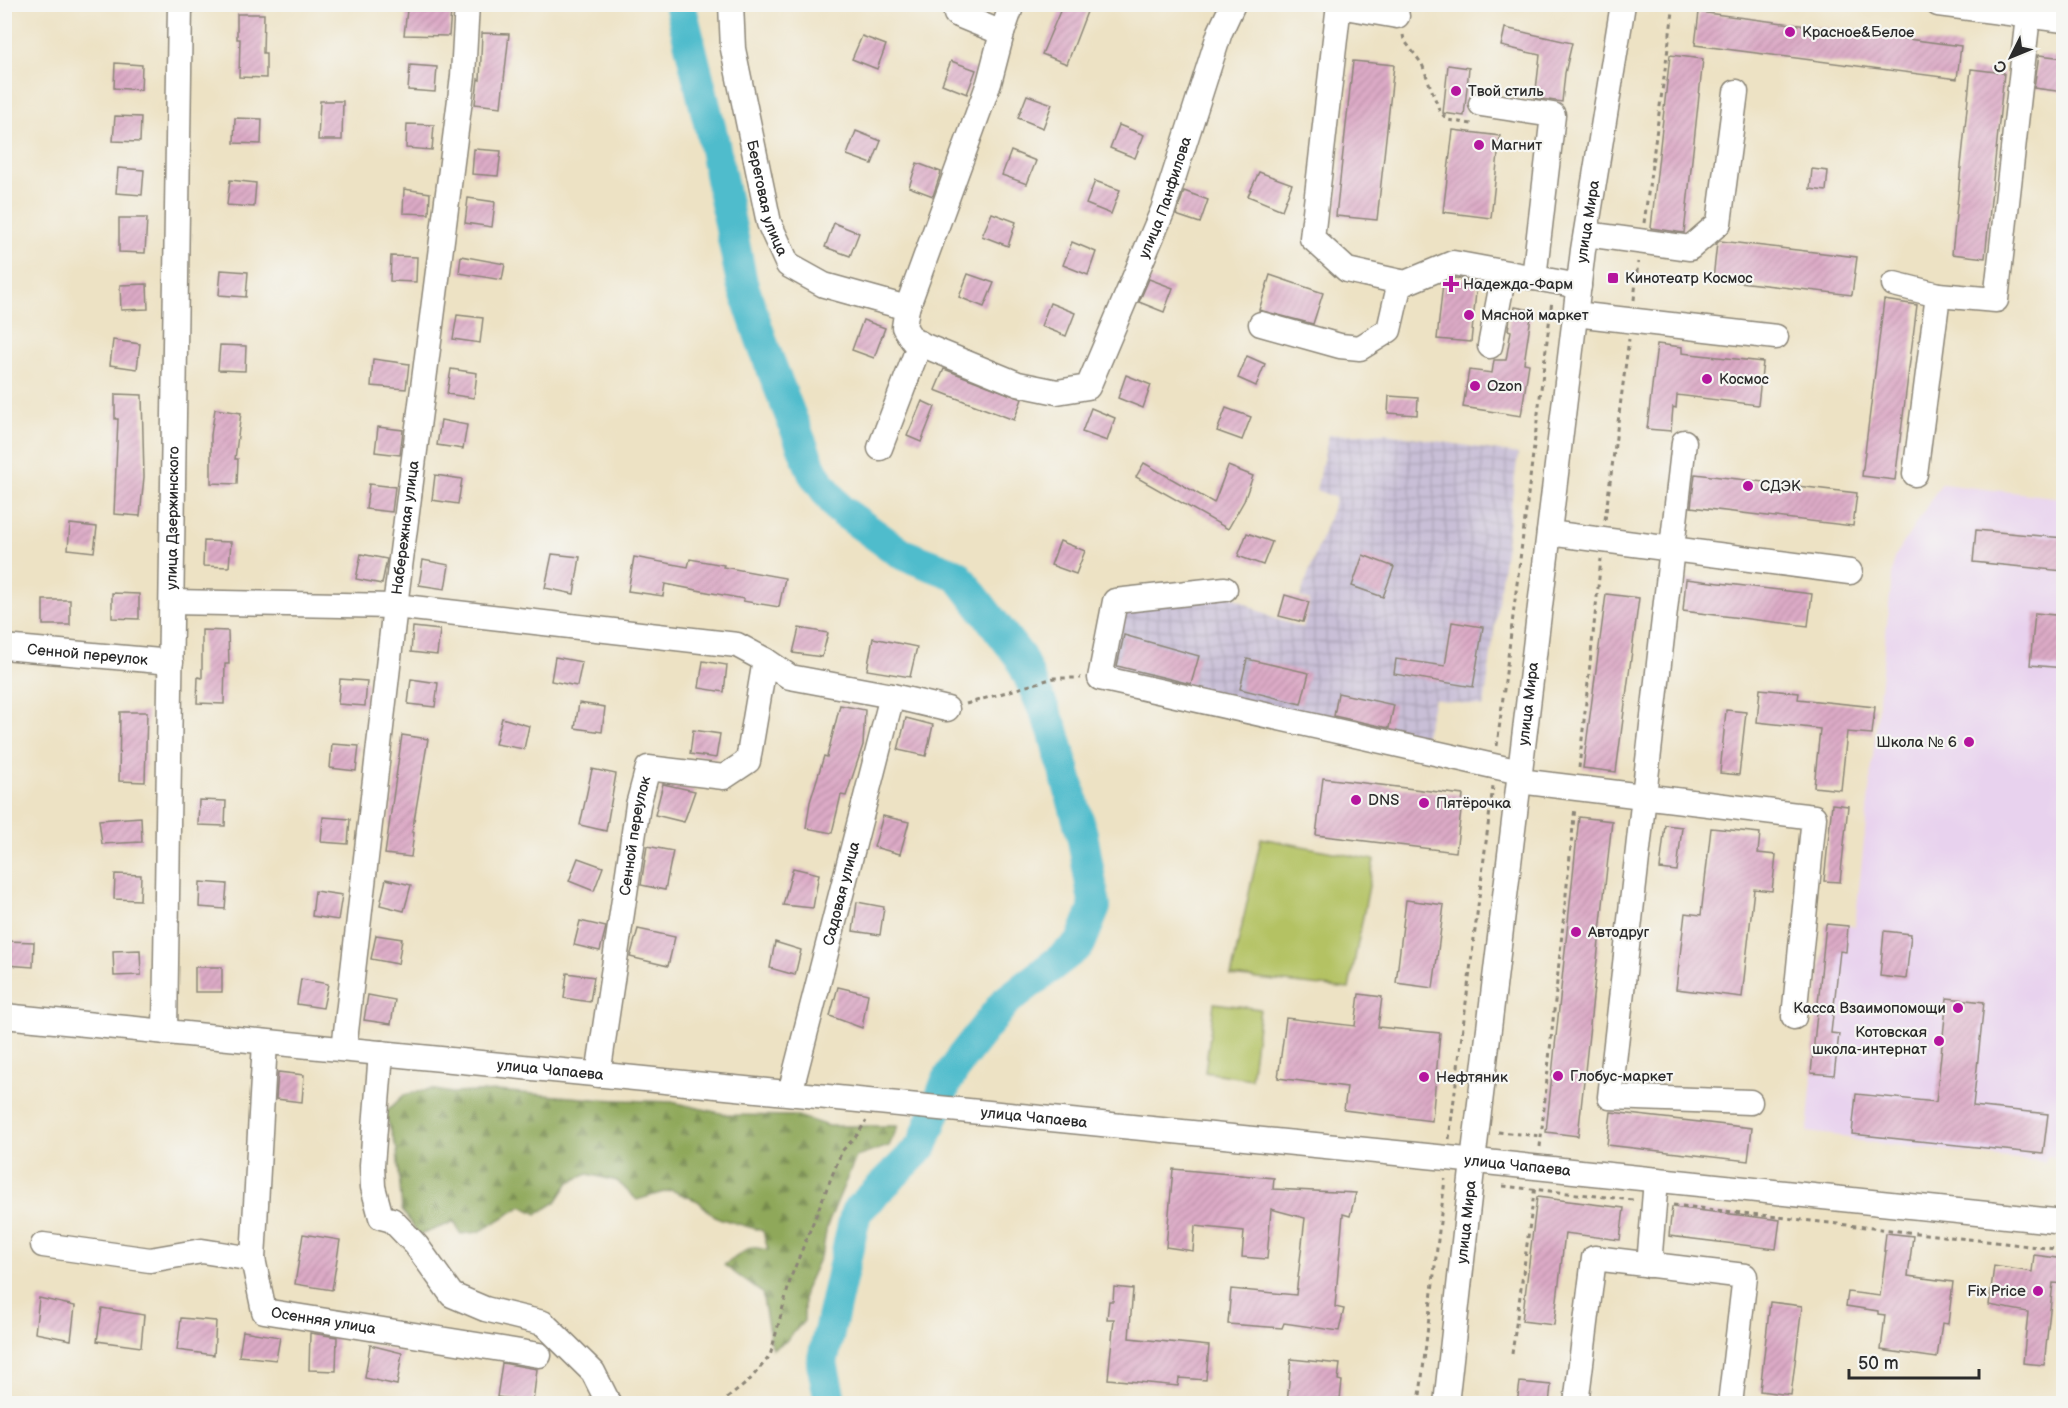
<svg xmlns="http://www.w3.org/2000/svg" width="2068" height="1408" viewBox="0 0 2068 1408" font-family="'Balsamiq Sans',sans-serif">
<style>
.built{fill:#e8d2ee}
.industrial{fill:url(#industrial-grid)}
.forest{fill:url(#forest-firs);stroke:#5d6a42;stroke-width:1.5}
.pitch{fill:#b4c264;stroke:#707648;stroke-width:1.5}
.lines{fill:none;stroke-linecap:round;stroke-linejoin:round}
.river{stroke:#50bccc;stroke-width:32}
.building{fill:url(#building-hatch)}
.minor-casing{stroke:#8c8678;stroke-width:27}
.path{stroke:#8c8678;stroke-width:3;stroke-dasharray:4.5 4.5;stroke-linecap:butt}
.minor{stroke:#fff;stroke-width:24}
.poi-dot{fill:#b5179e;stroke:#f6f6f2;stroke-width:2}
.labels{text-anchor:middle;stroke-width:4.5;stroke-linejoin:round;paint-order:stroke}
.poi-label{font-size:15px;fill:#2b2b2b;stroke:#f6f6f2;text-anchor:start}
.street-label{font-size:15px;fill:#2b2b2b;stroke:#f6f6f2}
</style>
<defs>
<pattern id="industrial-grid" width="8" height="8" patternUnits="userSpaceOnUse" patternTransform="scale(1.5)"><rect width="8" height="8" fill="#c9bfd7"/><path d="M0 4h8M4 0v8" fill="none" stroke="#ada4b9"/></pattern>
<pattern id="forest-firs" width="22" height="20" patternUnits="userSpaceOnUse" patternTransform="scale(1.5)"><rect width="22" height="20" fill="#8fa85a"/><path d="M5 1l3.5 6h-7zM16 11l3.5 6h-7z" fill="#75894b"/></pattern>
<pattern id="building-hatch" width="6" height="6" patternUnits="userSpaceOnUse" patternTransform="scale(1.5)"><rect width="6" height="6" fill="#dcaac6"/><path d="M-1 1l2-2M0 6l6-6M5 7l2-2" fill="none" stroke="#bd92aa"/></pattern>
</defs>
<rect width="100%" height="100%" fill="#f6f6f2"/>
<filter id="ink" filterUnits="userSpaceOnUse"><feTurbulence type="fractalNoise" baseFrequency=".0167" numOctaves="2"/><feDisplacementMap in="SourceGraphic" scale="12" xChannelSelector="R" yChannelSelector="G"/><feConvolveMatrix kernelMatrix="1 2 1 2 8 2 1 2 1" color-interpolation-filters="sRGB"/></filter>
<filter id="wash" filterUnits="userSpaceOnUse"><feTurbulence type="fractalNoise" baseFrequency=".008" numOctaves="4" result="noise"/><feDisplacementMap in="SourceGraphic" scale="24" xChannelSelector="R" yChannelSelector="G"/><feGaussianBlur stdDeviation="1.35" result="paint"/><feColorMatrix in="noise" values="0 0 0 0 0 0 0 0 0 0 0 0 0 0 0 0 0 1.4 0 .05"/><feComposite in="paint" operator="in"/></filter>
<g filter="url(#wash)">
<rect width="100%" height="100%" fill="#ede2c4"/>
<!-- built -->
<polygon class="built" points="1941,484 2063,498 2063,1158 2047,1156 2045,1162 1850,1140 1849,1137 1807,1132 1826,923 1855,926 1894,558"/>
<!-- industrial -->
<polygon class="industrial" points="1387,433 1518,454 1484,707 1434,699 1422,747 1104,672 1121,607 1230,595 1272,618 1303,628 1310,601 1300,597 1336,498 1316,490 1329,435"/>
<!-- forest -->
<polygon class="forest" points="430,1089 452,1093 497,1091 595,1099 672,1102 729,1115 798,1116 828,1126 898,1126 889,1146 856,1157 827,1226 823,1250 804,1292 804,1321 785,1342 772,1349 762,1293 724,1265 751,1247 768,1250 763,1231 715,1217 698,1201 671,1190 637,1200 617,1181 588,1174 569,1182 556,1202 537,1214 522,1206 479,1232 461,1234 454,1222 419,1235 402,1210 397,1150 385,1113 404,1095"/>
<!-- pitch -->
<g class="pitch">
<polygon points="1261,838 1374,860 1349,989 1231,976"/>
<polygon points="1214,1003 1260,1009 1251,1079 1205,1072"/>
</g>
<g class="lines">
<!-- river -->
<polyline class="river" points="680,4 713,139 742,283 765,351 813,473 839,509 902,554 957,575 1020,657 1053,730 1082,834 1095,907 1080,944 1005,1002 961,1058 946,1083 922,1146 856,1212 822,1363 831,1404"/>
</g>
<g id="blocks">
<!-- building -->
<g class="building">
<polygon points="1063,4 1090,4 1067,64 1042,54"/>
<polygon points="407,10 451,11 449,36 404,35"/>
<polygon points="1699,12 1961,46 1957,79 1695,45"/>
<polygon points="237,14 264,14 263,53 266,53 266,78 239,77 240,39 237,39"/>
<polygon points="1505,28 1572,43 1565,73 1562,102 1535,98 1540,55 1501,46"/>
<polygon points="482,33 509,34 501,107 475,104 478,79 480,80"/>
<polygon points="862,36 886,45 877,69 852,59"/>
<polygon points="1670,55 1703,59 1684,233 1651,228"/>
<polygon points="2039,55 2064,58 2064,92 2034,88"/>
<polygon points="951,61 976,70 967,94 942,84"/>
<polygon points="1353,61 1394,65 1377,220 1336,216"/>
<polygon points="115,63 142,65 141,90 114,88"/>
<polygon points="410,65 437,67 435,92 408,90"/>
<polygon points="1448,65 1469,68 1464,116 1443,113"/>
<polygon points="1971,69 2004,73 1985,258 1952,254"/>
<polygon points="1027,95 1052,104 1043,128 1018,118"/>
<polygon points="320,101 343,101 342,140 318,140"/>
<polygon points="115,116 141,117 140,142 113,141"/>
<polygon points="235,118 262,119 261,144 234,143"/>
<polygon points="407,124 434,125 432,150 406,148"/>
<polygon points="1119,125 1144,135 1135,158 1110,148"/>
<polygon points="1453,130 1500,136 1491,218 1443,212"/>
<polygon points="856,131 881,141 872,164 847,155"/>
<polygon points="474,149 501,151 498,176 472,174"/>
<polygon points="1011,151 1036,161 1027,184 1002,175"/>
<polygon points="917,163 941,172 933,196 909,187"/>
<polygon points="118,168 144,170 142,195 116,193"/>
<polygon points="1812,169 1828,171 1826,191 1810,189"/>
<polygon points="1259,172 1292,184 1282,210 1248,196"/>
<polygon points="230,180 256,183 254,207 227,205"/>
<polygon points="1095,181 1120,190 1111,214 1086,204"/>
<polygon points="404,189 430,193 429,214 403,213"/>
<polygon points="1184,191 1208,200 1200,223 1176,215"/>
<polygon points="468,198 495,202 492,227 465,223"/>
<polygon points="992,213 1016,222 1008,246 982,236"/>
<polygon points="119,218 147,218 145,253 119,252"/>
<polygon points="834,223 859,233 850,256 825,247"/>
<polygon points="1720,241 1857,257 1852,295 1713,279 1717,243"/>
<polygon points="1072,242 1096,252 1088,275 1063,265"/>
<polygon points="391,256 417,257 416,282 390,281"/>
<polygon points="461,256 505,264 502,280 459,273"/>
<polygon points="221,270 248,272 246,297 219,295"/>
<polygon points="968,274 994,283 984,307 959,297"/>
<polygon points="1270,275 1323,293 1313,324 1259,310"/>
<polygon points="1455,278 1477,282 1471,342 1437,339 1443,283"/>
<polygon points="1149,279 1173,288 1164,312 1139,302"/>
<polygon points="147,284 148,309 121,310 120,285"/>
<polygon points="1884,300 1917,305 1895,480 1862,476"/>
<polygon points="1050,303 1075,313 1066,336 1041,326"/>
<polygon points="1515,307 1532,310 1524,363 1529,364 1521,416 1463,407 1469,370 1492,373 1494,360 1506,360 1511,331 1508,330 1511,312 1514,313"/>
<polygon points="457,315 483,318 480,343 453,339"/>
<polygon points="863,320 885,328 874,358 852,350"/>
<polygon points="113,340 140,344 137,369 110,365"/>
<polygon points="1657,344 1682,347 1682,353 1763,362 1758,405 1677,395 1676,408 1673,407 1671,431 1647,429"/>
<polygon points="220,345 246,346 245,371 218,370"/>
<polygon points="1247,356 1265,364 1256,386 1238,378"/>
<polygon points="373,359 409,364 406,389 371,386"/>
<polygon points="451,369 477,373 474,398 447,394"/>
<polygon points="944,369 1022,399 1014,420 935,390"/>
<polygon points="1126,375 1151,385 1143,408 1118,398"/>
<polygon points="115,394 142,395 144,477 140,516 114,514 118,419 115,419"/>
<polygon points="1389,396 1418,398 1417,415 1388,413"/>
<polygon points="922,401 935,407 921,442 907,436"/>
<polygon points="1091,408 1115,418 1107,441 1082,432"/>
<polygon points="1226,408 1251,417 1242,440 1217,431"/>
<polygon points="215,409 241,413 235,459 238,459 237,484 211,483 211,435"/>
<polygon points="441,420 467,425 463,449 437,445"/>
<polygon points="378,427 403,430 400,455 375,452"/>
<polygon points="1144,463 1214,503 1228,466 1253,476 1244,501 1228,529 1136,477"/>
<polygon points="1695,474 1857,493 1853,526 1691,507"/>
<polygon points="435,475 462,479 458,504 432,500"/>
<polygon points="369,484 395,487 392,512 366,509"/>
<polygon points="70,524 97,527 94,552 68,549"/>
<polygon points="1976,530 2064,538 2064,571 1973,562"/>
<polygon points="1247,533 1272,542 1263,565 1238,556"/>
<polygon points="204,541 231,542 229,567 203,566"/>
<polygon points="1060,541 1085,551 1076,574 1051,565"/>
<polygon points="361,554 387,559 382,584 356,579"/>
<polygon points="552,554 580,557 574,594 545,588"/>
<polygon points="1363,555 1394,567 1383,597 1352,586"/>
<polygon points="634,557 688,567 690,559 724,565 723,567 785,578 779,607 743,601 744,599 665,584 663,596 628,591"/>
<polygon points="423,560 449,565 445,589 419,585"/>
<polygon points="1686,579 1812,594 1808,626 1683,611"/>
<polygon points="112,593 139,594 139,619 112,618"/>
<polygon points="1606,594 1639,598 1616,772 1583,768"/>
<polygon points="1285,595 1309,602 1303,622 1279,616"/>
<rect x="43" y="600" width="27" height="25"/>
<polygon points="2035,613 2064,616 2064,668 2030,665"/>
<polygon points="1452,622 1483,627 1473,687 1394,674 1396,659 1445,666"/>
<polygon points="413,627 440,630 437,655 411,652"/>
<polygon points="799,628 828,633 822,657 793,653"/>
<polygon points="202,630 228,631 229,664 225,664 224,704 197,703 198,677 202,678"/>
<polygon points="1124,635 1199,656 1191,684 1117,666"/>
<polygon points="873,638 917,647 910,677 867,670"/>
<polygon points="555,657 582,662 577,686 551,681"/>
<polygon points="1247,659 1309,673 1301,704 1240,689"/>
<polygon points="703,661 727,665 724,692 699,688"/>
<polygon points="340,679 367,681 365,706 338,704"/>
<polygon points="411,679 438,683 435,707 408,704"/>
<polygon points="1760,689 1799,693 1798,699 1875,707 1872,734 1847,732 1841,790 1814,787 1820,729 1757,722"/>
<polygon points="1338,693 1394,705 1389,728 1334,716"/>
<polygon points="579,703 605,707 602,732 575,728"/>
<polygon points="840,705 865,710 863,745 846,796 841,795 832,833 806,828 810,802 824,756 827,757"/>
<polygon points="1726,710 1746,712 1739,775 1720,773"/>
<polygon points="120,712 147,712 145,782 119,781"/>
<polygon points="502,718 529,726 524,749 495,744"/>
<polygon points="906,718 933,725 926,756 898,750"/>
<polygon points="693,730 720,734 716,758 690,754"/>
<polygon points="402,735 428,739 412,832 414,832 411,857 385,854"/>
<polygon points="332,744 359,746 356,771 330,768"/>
<polygon points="592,769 616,774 606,831 580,825"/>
<polygon points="1323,778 1463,795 1456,852 1316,835"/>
<polygon points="663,784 695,791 684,822 655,815"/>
<polygon points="199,800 226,801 225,826 198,825"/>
<polygon points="1832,804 1848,806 1840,882 1824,881"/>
<polygon points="883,816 909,822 900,854 874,847"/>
<polygon points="141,817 142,842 102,844 99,820"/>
<polygon points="323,817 350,819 348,844 321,842"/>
<polygon points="1579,817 1612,821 1578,1136 1546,1132"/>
<polygon points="1665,825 1682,827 1677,871 1660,869"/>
<polygon points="1711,828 1760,833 1758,853 1776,855 1772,891 1754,889 1742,997 1676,989 1685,913 1701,915"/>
<polygon points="647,846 673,851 665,890 641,885"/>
<polygon points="578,858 603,867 594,891 569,881"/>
<polygon points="793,868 819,874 813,908 783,905"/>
<polygon points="115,874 141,875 140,900 114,899"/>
<polygon points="386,879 411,885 404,911 380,905"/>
<polygon points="200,882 227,884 225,909 199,907"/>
<polygon points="315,891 342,895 338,920 312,916"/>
<polygon points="1406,900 1444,905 1433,988 1396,983"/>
<polygon points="857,902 884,907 880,935 853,931"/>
<polygon points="580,921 606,927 600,951 574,945"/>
<polygon points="1826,924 1848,926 1846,952 1840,951 1831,1033 1839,1034 1834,1075 1811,1073"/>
<polygon points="638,929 675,937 668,966 630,957"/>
<polygon points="1884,931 1911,934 1906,979 1880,976"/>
<polygon points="376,935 402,939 398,964 371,959"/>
<polygon points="7,941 34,942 33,967 6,965"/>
<polygon points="775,942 801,950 795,975 770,968"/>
<polygon points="140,950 141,975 114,976 113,951"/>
<rect x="195" y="967" width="27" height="25"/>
<polygon points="567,973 594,977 590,1002 564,998"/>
<polygon points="301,979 328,984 323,1008 297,1004"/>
<polygon points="838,987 868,994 862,1028 830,1016"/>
<polygon points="1359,994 1382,997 1378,1027 1440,1033 1432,1121 1344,1110 1347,1087 1278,1078 1286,1018 1355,1026"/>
<polygon points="368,995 395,1000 391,1024 364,1020"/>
<polygon points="1947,998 1984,1002 1973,1106 2048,1114 2043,1154 1852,1134 1856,1094 1936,1102"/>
<polygon points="278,1072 304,1075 302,1102 276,1099"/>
<polygon points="1611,1112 1752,1128 1748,1161 1607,1145"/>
<polygon points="1173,1169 1274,1178 1273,1189 1356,1193 1350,1216 1343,1214 1335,1307 1344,1309 1339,1331 1284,1323 1282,1328 1228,1324 1231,1289 1296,1295 1305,1218 1271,1209 1267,1259 1242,1257 1244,1231 1195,1226 1193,1251 1166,1247"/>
<polygon points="1537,1197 1624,1208 1620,1240 1565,1233 1554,1325 1522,1321"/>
<polygon points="1672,1207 1780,1220 1776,1249 1669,1236"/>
<polygon points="1886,1233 1913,1236 1908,1276 1953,1282 1948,1324 1942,1323 1937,1358 1881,1350 1885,1315 1878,1314 1878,1311 1846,1306 1848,1292 1880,1296 1886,1251 1884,1251"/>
<polygon points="303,1234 340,1240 332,1290 295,1284"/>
<polygon points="2034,1255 2064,1259 2064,1284 2053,1283 2044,1365 2023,1363 2028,1312 1989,1305 1994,1266 2032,1272"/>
<polygon points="1114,1287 1133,1289 1129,1338 1209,1346 1206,1380 1179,1378 1178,1386 1108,1379 1114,1319 1107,1319 1109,1301 1113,1301"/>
<polygon points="39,1298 75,1306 71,1340 35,1333"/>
<polygon points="1770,1302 1802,1306 1791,1395 1760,1391"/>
<polygon points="102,1308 144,1315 141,1347 97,1341"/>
<polygon points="181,1318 216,1321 214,1355 177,1350"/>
<polygon points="243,1331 280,1337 276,1360 239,1356"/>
<polygon points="310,1333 337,1337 336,1371 309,1370"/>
<polygon points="370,1345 402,1353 397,1385 365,1378"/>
<polygon points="1291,1359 1340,1364 1338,1380 1342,1381 1340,1399 1337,1398 1336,1404 1287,1404"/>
<polygon points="502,1363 537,1369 533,1402 497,1397"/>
<polygon points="1520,1382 1551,1385 1549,1404 1517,1404"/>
</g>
</g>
</g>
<g filter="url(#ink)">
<use href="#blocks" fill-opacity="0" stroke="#8c8678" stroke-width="1.5"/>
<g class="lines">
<defs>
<g id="minor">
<path id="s1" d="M731,4l2,45 36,174 19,42 36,20 83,23"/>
<polyline points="959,4 956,14 1002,33"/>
<path id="s2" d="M1012,4l-10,29 -13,50 -82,225 -3,19 9,14 105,43 39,8 31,-5 75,-177 57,-178 13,-28"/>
<polyline points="1339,4 1312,238 1347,270 1405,283 1453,263 1579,286"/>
<polyline points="1938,4 2064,20"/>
<polyline points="1339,6 1397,16"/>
<polyline points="1481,104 1553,115 1534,278"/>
<polyline points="1586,234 1690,248 1719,223 1736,92"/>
<polyline points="1894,284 1938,295 1996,300 2028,16"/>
<polyline points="1575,314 1776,337"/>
<polyline points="1261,324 1340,346 1360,348 1389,330 1400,282"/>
<polyline points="1490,346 1504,273"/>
<polyline points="1684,442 1610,1097 1750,1102"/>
<polyline points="880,448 920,343"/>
<polyline points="1915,474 1938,295"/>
<polyline points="1549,533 1850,572"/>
<polyline points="1225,589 1115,601 1100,678 1520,772"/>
<polyline points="172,602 395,606 737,645 765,660 790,677 892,696 947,709"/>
<path id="s3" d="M4,647l167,15"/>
<polyline points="1519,781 1814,817 1794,1017"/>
<path id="s4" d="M4,1016l1443,142 617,64"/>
<path id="s5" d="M165,1032l15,-1028"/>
<path id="s6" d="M344,1049l51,-443 68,-530 4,-72"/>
<polyline points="381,1053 372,1165 373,1187 381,1217 392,1220 416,1245 452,1295 485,1309 543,1323 593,1372 609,1404"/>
<path id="s7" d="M598,1075l40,-270 10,-37 76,9 24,-16 17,-101"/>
<path id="s8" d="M790,1093l102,-397"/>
<path id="s9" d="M43,1245l107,15 52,-9 51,8 11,52 275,44"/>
<polyline points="253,1259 265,1042"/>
<polyline points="1649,1265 1656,1180"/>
<path id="s10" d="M1446,1404l27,-243 110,-911 40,-246"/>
<polyline points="1576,1404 1594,1258 1745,1276 1730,1404"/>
</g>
</defs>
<!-- minor casing -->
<use href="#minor" class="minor-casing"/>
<!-- path -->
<g class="path">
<polyline points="1403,35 1404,40 1422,64 1440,112 1448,120 1472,124"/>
<polyline points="1644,223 1674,4"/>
<polyline points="1634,300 1638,262"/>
<polyline points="1605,520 1629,339"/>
<polyline points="966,704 1054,678 1081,678"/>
<polyline points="1497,746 1552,300"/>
<polyline points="1579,768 1601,559"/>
<polyline points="1498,1132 1541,1136"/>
<polyline points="1449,1139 1493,786"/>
<polyline points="1540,1147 1575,807"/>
<polyline points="1503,1186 1634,1200"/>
<polyline points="1673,1205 2064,1250"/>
<polyline points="1512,1354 1535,1186"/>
<polyline points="720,1404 748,1382 770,1356 791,1277 842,1151 858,1134 866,1121"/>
<polyline points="1419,1404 1445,1179"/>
</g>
<!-- minor -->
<use href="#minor" class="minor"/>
</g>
</g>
<!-- markers -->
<g class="poi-dot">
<circle cx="1790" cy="32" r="6"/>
<circle cx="1456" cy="91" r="6"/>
<circle cx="1479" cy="145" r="6"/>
<rect x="1607" y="272" width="12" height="12" rx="3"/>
<path d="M1448 275h6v6h6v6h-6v6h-6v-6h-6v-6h6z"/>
<circle cx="1469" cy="315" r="6"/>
<circle cx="1707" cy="379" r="6"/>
<circle cx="1475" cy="386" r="6"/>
<circle cx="1748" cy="486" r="6"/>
<circle cx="1969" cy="742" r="6"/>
<circle cx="1356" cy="800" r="6"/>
<circle cx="1424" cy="803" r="6"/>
<circle cx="1576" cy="932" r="6"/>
<circle cx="1958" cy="1008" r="6"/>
<circle cx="1939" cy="1041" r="6"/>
<circle cx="1558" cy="1076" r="6"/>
<circle cx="1424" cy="1077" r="6"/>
<circle cx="2038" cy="1291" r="6"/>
</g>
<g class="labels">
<!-- poi labels -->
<g class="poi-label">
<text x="1802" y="37">Красное&amp;Белое</text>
<text x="1468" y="96">Твой стиль</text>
<text x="1491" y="150">Магнит</text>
<text x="1625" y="283">Кинотеатр Космос</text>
<text x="1463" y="289">Надежда-Фарм</text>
<text x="1481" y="320">Мясной маркет</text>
<text x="1719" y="384">Космос</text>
<text x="1487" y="391">Ozon</text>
<text x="1760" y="491">СДЭК</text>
<text x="1957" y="747" text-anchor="end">Школа № 6</text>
<text x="1368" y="805">DNS</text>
<text x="1436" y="808">Пятёрочка</text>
<text x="1588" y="937">Автодруг</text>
<text x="1946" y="1013" text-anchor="end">Касса Взаимопомощи</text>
<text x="1927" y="1037" text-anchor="end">Котовская<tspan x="1927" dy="17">школа-интернат</tspan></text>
<text x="1570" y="1081">Глобус-маркет</text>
<text x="1436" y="1082">Нефтяник</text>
<text x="2026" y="1296" text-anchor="end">Fix Price</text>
</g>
<!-- street labels -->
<g class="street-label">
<text dy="5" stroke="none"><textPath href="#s2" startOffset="747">улица Панфилова</textPath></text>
<text dy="5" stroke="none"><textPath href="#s1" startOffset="198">Береговая улица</textPath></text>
<text dy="5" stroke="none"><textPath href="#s10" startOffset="1191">улица Мира</textPath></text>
<text dy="5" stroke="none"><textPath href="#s5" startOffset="514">улица Дзержинского</textPath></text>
<text dy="5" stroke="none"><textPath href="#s6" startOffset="525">Набережная улица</textPath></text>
<text dy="5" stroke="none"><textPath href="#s3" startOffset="84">Сенной переулок</textPath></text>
<text dy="5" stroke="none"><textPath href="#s10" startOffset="705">улица Мира</textPath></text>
<text dy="5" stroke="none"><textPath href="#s7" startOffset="242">Сенной переулок</textPath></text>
<text dy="5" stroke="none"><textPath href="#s8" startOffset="206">Садовая улица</textPath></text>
<text dy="5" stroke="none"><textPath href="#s4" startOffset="549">улица Чапаева</textPath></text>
<text dy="5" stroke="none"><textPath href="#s4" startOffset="1035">улица Чапаева</textPath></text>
<text dy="5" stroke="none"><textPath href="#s4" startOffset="1521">улица Чапаева</textPath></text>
<text dy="5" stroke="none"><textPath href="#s10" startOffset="183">улица Мира</textPath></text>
<text dy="5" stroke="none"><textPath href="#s9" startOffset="326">Осенняя улица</textPath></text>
</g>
</g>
<!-- margin -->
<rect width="2068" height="1408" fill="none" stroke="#f6f6f2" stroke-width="24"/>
<!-- north arrow -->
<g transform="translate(2011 57) rotate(227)" stroke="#f6f6f2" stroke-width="4.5" paint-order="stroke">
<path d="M0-4.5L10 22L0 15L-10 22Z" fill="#2b2b2b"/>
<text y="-9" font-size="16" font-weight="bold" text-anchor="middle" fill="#2b2b2b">С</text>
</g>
<!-- scale -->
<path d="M1849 1369v9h130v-9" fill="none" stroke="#2b2b2b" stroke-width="3"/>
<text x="1858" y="1369" font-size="18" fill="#2b2b2b" stroke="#f6f6f2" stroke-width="4.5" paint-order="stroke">50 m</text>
</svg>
